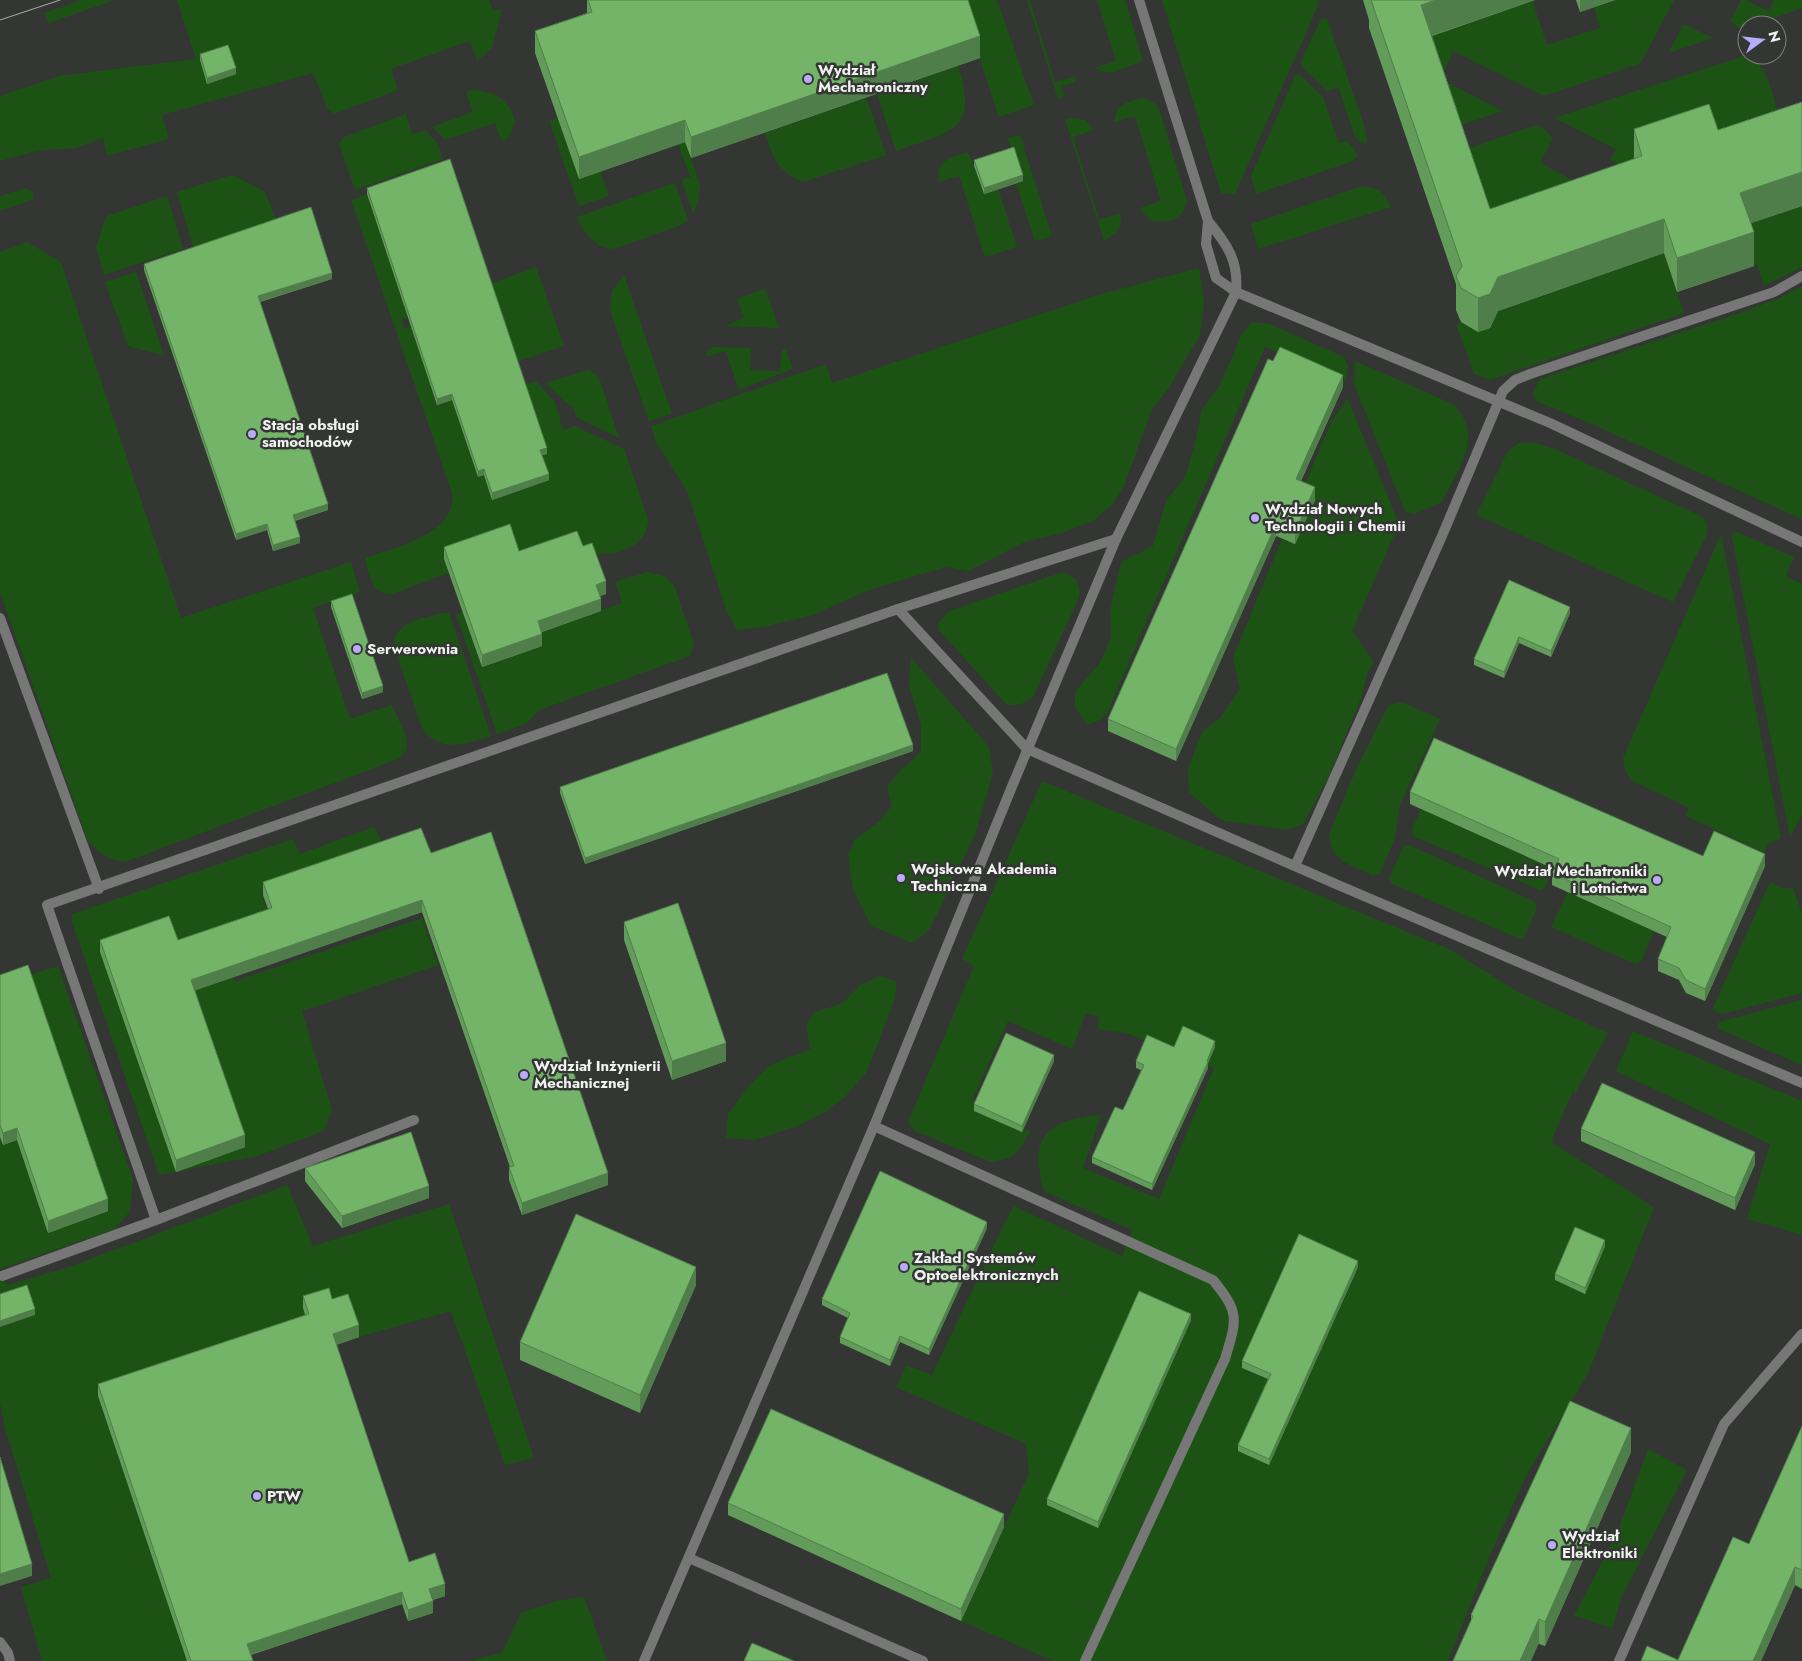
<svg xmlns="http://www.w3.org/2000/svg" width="1802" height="1661" viewBox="0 0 1802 1661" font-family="Jost,sans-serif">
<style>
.green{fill:#1d5215}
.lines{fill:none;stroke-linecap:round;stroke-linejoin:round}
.lane{stroke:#767776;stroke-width:10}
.tram{stroke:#abadab;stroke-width:1}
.wall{fill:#639b5a}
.shaded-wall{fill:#507e4a}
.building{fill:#73b469;stroke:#507e4a}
.poi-dot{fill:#b8abf7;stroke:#343634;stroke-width:2}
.labels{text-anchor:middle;stroke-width:5;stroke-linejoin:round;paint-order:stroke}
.poi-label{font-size:15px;font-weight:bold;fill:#f0f2f0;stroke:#343634;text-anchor:start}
</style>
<rect width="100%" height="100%" fill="#343634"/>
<!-- green -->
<g class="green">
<polygon points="81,0 115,0 49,23 44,13"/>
<polygon points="177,0 489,0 493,11 502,9 492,48 477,61 470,41 391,69 398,90 334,114 327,108 313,73 162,115 169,139 107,156 103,138 76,148 36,151 0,161 0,96 59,76 196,59"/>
<polygon points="960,0 997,0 1034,105 999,117"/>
<polygon points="1027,0 1030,0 1055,82 1076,76 1075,82 1061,86 1064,96 1058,99"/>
<polygon points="1097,0 1125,0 1143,61 1112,73 1097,70 1096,67 1116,61"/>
<polygon points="1162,0 1318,0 1319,3 1235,194 1221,193"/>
<polygon points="1532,0 1547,45 1600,28 1594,7 1615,0 1674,0 1641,63 1544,96 1453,51 1440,79 1503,111 1451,128 1421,39"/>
<polygon points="1741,0 1747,0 1768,11 1774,0 1802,0 1802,8 1755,25 1747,25 1747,28 1742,30 1730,21"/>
<polygon points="1321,19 1327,19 1364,125 1367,141 1365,145 1355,137 1339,88 1327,91 1304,69 1301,62"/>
<polygon points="1684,24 1713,38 1668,53"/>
<path d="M1746,55c22,8 26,40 33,60l-142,58 -27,-13 6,-11 -62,-31z"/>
<path d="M958,66c22,66 -9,66 -62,85l-19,-57z"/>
<polygon points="1296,74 1299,74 1323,97 1339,143 1347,141 1358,155 1353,161 1256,194 1251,176"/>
<polygon points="658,87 667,90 700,185 699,200 693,214 682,180 690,177"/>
<path d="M472,90c23,1 37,9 43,31l-4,13 -9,8 -7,-19 -50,17 -13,-13 41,-15 -7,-20z"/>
<path d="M866,98l20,57 -83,27c-27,-12 -29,-23 -38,-49z"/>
<path d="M1143,98l13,6 3,5 28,92c-3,20 -23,25 -39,18l-8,-11 21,-7 -26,-85 -20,6c-1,-17 13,-21 28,-24z"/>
<polygon points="406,114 412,134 426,130 438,144 443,159 355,190 339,143 344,137"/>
<polygon points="558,118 579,179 600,171 609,196 579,206 549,121"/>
<polygon points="1072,118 1085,120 1094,130 1073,137 1099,220 1120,213 1121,222 1117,232 1104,241 1065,119"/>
<polygon points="1536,125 1541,126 1553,138 1540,163 1612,201 1490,243 1459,152"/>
<polygon points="1020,135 1052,236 1035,241 1016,183 1023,181 1008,138"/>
<path d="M968,152l16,42 14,-5 19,58 -32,10 -26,-81 -20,6c-5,-21 13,-25 29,-30z"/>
<polygon points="229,176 235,176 265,192 277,223 195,253 177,192"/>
<path d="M675,183l13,37 -9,6 -66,23c-18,-2 -30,-16 -36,-32z"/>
<path d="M1363,186c17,2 21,7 28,21l-133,42 -7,-25z"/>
<polygon points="26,188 32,191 34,199 0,211 0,196"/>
<path d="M367,194l41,123 -6,2 2,9 7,-2 26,79 15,-5 26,77 6,-2 8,24 32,-114 12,-4 19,21 8,28 12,-4 49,23 25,73 -6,15 -7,7 -17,8 -170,21 -57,21c-21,1 -23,-21 -27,-36 30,-11 93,-24 87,-65l-101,-293z"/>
<polygon points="167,196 183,249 104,275 96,247 106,216"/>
<polygon points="1802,206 1802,267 1764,286 1757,265 1754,266 1740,227"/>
<path d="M27,242l34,20 120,356 170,-56 9,30 -47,16 37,111 42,-14 14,31 1,13 -9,10 -273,103c-18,-3 -27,-9 -38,-23l-87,-247v-340z"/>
<polygon points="1664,253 1684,313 1490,380 1474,374 1456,324 1461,322 1478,332 1498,311"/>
<polygon points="536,267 564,346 516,362 490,284"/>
<polygon points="1199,268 1204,303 1200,335 1168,389 1151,411 1125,484 1113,504 1093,521 1062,533 1024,542 969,571 947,567 922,574 866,591 813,615 767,626 737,630 727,612 687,491 656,442 651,426 826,364 832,383 1098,295"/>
<polygon points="136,272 164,356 128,346 105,282"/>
<polygon points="624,275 672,414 649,421 610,311 612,291"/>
<polygon points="1802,286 1802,519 1596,426 1536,401 1533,394 1540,379 1740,313 1779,298"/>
<polygon points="765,289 779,328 724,326 744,318 737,299"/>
<polygon points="1252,322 1270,324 1344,357 1348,366 1346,380 1265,347 1107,713 1100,720 1087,725 1075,706 1075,692 1099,664 1111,638 1110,610 1121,562 1153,546 1166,501 1185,477 1195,444 1202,409 1219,387 1242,334"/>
<polygon points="713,347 751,348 750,370 780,371 782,350 786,349 793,369 739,390 726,351 706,357 707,351"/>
<path d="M1355,361l98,43c32,32 5,64 -11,98l-28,12 -9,-3 -51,-127z"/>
<polygon points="588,370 599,377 619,438 576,417 573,406 568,404 545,383"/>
<polygon points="1348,399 1399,524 1352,631 1374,662 1368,671 1361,698 1328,778 1303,824 1286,830 1221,820 1189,792 1188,769 1202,732 1220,718 1240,689 1233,657 1331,422"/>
<polygon points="1532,442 1555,449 1703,517 1707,525 1707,534 1673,602 1476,515 1508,451 1519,443"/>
<polygon points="1737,532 1794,557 1786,576 1802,584 1802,814 1790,837 1731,533"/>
<polygon points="1721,534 1781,838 1769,843 1763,852 1686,816 1689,808 1631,780 1625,770 1623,758"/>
<polygon points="647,572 664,576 674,585 694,644 690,656 539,710 526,724 497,734 456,614 463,613 482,667 542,646 538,633 622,603 615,582"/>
<path d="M1060,573h6l10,6 4,14 -4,11 -43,93c-9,7 -16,10 -27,7l-68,-75 1,-7 10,-11z"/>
<path d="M442,613h7l42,123c-24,8 -52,18 -69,-8l-28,-82c0,-25 29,-27 48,-33z"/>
<polygon points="911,658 989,747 993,773 975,834 930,929 913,943 871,926 853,889 848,855 855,839 881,820 892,805 887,787 898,773 921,752 921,725 909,686"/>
<path d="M1397,703h7l36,16 -40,86 -5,33 -15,35 -7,3c-22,-12 -43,-14 -44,-42l26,-62 33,-66z"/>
<path d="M1042,781l409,169 67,42 90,41 -33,61 -2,-4 -22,52 103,65 -66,167 -60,98 -38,83 -42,106h-394l-93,-40 68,-148 -3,-29 -130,-57 11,-22 25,10 73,-153 9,-16 108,50 10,-26 -88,-39c-16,-56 4,-71 57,-76l-18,53 76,31 55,-131 -88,-35 -28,-4 1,-13 -13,-3 -14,36 -64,-28 -36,79c14,13 40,32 59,30l-11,19 -11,9 -18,4 -76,-31 -7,-9 66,-156 -12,-7z"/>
<polygon points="1421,809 1553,869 1545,888 1540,890 1413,836 1412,829"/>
<polygon points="374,827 385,848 261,892 271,924 221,943 235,981 422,918 438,965 302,1011 332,1110 324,1131 257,1156 159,1175 72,922 72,914 293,839 300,854"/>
<polygon points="1409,845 1534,901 1537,908 1523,940 1392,884 1389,878 1403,848"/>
<polygon points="1770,882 1781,888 1793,888 1802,913 1802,993 1722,1014 1712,1010"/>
<polygon points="1568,892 1654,931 1641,961 1636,964 1551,927"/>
<polygon points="58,966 133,1179 130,1211 115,1229 0,1269 0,984"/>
<polygon points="880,976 897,982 895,998 867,1072 845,1097 825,1112 797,1126 754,1140 726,1138 728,1114 750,1085 770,1065 810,1049 806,1024 815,1012 843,1003 860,985"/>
<polygon points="1802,1000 1802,1065 1717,1028 1719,1022"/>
<polygon points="1633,1031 1802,1101 1802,1235 1747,1219 1770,1144 1616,1071"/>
<polygon points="287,1185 313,1246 449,1204 534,1458 505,1465 451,1311 359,1337 303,1309 309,1325 98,1396 187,1661 42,1661 21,1587 51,1578 5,1428 0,1402 0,1270 7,1285 69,1267"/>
<polygon points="1648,1449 1687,1470 1622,1596 1612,1628 1574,1616 1617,1533"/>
<polygon points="584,1597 607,1661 469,1661 502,1653 521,1613 556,1601"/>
</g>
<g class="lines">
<!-- lane -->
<g class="lane">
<polyline points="1208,221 1206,244 1216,278 1236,292 1550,423 1802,542"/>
<polyline points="898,609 1027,749 1338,885 1802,1083"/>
<polyline points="0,618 99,889"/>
<polyline points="1295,866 1442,536 1503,391 1515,380 1530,374 1774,292 1802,276"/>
<polyline points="414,1120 156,1220 47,905 898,609 1116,539"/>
<path d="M874,1126l339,154c27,33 24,39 12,79l-140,302"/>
<polyline points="2,1276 156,1220"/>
<polyline points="689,1558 923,1661"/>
<polyline points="0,1642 8,1653 10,1661"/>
<path d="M644,1661l230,-535 139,-342 103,-245 120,-247c3,-31 -9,-48 -28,-71l-69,-221"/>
<polyline points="1619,1661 1724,1424 1802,1334"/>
</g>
<!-- tram -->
<polyline class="tram" points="0,20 60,0"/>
</g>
<!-- wall -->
<g class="wall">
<polygon points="587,0 968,0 980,58 691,158 685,142 579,179 535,53 535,31 587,13"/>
<polygon points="1363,0 1535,0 1432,36 1490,209 1634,159 1634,129 1718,130 1802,102 1802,206 1751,223 1754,266 1677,292 1664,253 1498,311 1490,328 1478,332 1461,322 1456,310 1456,284 1369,28 1369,20"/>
<polygon points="1576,0 1615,0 1580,12"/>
<polygon points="200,54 236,74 207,84 200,60"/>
<polygon points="974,160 1023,181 984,194 974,166"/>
<polygon points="367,188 547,454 542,455 549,480 492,500 484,475 478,477 452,400 437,405 367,194"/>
<polygon points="144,264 332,279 260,302 328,510 295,521 300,543 273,551 267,530 236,540 144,270"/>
<polygon points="1343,387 1301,481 1315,500 1295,544 1276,536 1176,761 1108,731 1108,719"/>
<polygon points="583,546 606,594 600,596 601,611 542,632 542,646 482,667 444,559 444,547 519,551"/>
<polygon points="331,601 383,692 362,699 331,607"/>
<polygon points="1570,613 1551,657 1519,643 1504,678 1474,665 1474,659"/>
<polygon points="913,751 585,864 560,793 560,787"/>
<polygon points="1410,792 1703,856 1765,866 1705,1001 1686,993 1679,980 1658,971 1658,959 1667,937 1552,885 1552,873 1554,869 1410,804"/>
<polygon points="431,853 608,1185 522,1215 509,1180 509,1167 510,1167 422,912 195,990 245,1147 176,1172 100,952 100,940 178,940 268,909 263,895 263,882"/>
<polygon points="624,922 726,1061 672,1080 624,940"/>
<polygon points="0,975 108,1211 48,1233 17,1140 3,1145 0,1137"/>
<polygon points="1174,1047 1215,1047 1208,1063 1208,1068 1152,1190 1092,1163 1092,1157 1123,1110 1141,1070 1136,1068 1136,1061"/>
<polygon points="1054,1061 1022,1132 974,1111 974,1104"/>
<polygon points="1581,1129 1755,1164 1735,1210 1581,1141"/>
<polygon points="305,1168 429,1198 342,1228 305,1181"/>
<polygon points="987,1228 929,1355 900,1342 890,1366 840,1343 840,1337 848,1318 822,1305 822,1299"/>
<polygon points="1605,1246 1585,1294 1555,1280 1555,1274"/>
<polygon points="1358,1267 1269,1465 1238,1451 1238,1445 1268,1379 1242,1368 1242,1361"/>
<polygon points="696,1285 640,1413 520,1360 520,1342"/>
<polygon points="303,1296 332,1299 359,1337 336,1345 409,1562 445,1596 433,1600 433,1613 408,1621 402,1604 251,1655 253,1661 187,1661 98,1396 98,1384 305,1315 303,1308"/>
<polygon points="1191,1320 1098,1528 1047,1505 1047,1499"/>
<polygon points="1802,1426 1802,1589 1795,1585 1761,1661 1641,1661 1678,1660 1749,1544"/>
<polygon points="1631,1452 1545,1646 1471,1621 1471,1615"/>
<polygon points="728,1503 1004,1527 961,1621 728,1515"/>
</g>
<!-- shaded-wall -->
<g class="shaded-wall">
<polygon points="1436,0 1535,0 1421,39 1421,5"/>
<polygon points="1580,0 1615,0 1580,12"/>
<polygon points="980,36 980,58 691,158 691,137"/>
<polygon points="236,68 236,74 207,84 207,78"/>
<polygon points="685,120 685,142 579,179 579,157"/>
<polygon points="1802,172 1802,206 1740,227 1740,193"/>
<polygon points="1023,175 1023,181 984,194 984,188"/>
<polygon points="1664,219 1664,253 1498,311 1490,328 1478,332 1478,298 1498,277"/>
<polygon points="1754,232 1754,266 1677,292 1677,258"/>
<polygon points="332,273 332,279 258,302 258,296"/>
<polygon points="1343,375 1343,387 1296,491 1296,479"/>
<polygon points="452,394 452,400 437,405 437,399"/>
<polygon points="547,448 547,454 540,456 540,450"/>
<polygon points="484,469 484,475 478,477 478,471"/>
<polygon points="549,474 549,480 492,500 492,493"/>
<polygon points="1315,487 1315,500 1295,544 1295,532"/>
<polygon points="328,504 328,510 293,521 293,515"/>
<polygon points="267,524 267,530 236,540 236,534"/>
<polygon points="1276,524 1276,536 1176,761 1176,749"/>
<polygon points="300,537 300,543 273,551 273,545"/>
<polygon points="606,581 606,594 596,597 596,585"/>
<polygon points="601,599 601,611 538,633 538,621"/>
<polygon points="1570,607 1570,613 1551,657 1551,651"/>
<polygon points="542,634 542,646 482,667 482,655"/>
<polygon points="1519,637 1519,643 1504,678 1504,672"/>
<polygon points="383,686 383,692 362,699 362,693"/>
<polygon points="913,745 913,751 585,864 585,858"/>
<polygon points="1765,854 1765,866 1705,1001 1705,989"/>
<polygon points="422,900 422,912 191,992 191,980"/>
<polygon points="1215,1041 1215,1047 1208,1063 1208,1068 1152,1190 1152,1184"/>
<polygon points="726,1043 726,1061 672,1080 672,1061"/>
<polygon points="1054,1055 1054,1061 1022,1132 1022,1126"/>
<polygon points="17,1128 17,1140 3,1145 3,1133"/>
<polygon points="245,1135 245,1147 176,1172 176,1160"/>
<polygon points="1755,1152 1755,1164 1735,1210 1735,1198"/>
<polygon points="608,1173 608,1185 522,1215 522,1203"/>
<polygon points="429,1186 429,1198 342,1228 342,1216"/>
<polygon points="108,1199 108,1211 48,1233 48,1221"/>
<polygon points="987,1222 987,1228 929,1355 929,1349"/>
<polygon points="1605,1240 1605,1246 1585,1294 1585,1288"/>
<polygon points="1358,1261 1358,1267 1269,1465 1269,1459"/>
<polygon points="696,1267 696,1285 640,1413 640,1395"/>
<polygon points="35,1309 35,1315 0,1327 0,1321"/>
<polygon points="1191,1314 1191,1320 1098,1528 1098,1522"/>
<polygon points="359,1325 359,1337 333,1346 333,1334"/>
<polygon points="900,1336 900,1342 890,1366 890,1360"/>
<polygon points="1631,1428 1631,1452 1545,1646 1545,1622"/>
<polygon points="1004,1514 1004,1527 961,1621 961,1609"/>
<polygon points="32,1564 32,1576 0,1586 0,1574"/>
<polygon points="1795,1567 1795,1585 1761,1661 1753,1661"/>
<polygon points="445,1584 445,1596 429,1601 429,1589"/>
<polygon points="402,1592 402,1604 247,1656 247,1644"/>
<polygon points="433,1601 433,1613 408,1621 408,1610"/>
<polygon points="1539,1619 1539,1643 1531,1661 1520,1661"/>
</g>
<!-- building -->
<g class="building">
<polygon points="588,0 968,0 980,36 691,137 685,120 579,157 535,31 592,12"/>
<polygon points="1371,0 1436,0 1421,5 1490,209 1642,156 1634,129 1709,104 1718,130 1802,102 1802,172 1740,193 1754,232 1677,258 1664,219 1498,277 1490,294 1478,298 1461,288 1456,276 1462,266"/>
<polygon points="228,45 236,68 207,78 200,54"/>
<polygon points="1014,147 1023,175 984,188 974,160"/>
<polygon points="450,159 547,448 540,450 549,474 492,493 484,469 478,471 452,394 437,399 367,188"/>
<polygon points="311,207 332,273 258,296 328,504 293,515 300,537 273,545 267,524 236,534 144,264"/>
<polygon points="1280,347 1343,375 1296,479 1315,487 1295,532 1276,524 1176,749 1108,719 1268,359 1273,361"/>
<polygon points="510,524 519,551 577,531 583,546 592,543 606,581 596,585 601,599 538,621 542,634 482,655 444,547"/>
<polygon points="1509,580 1570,607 1551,651 1519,637 1504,672 1474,659"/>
<polygon points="352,594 383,686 362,693 331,601"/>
<polygon points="887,673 913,745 585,858 560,787"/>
<polygon points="1434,738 1703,856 1714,831 1765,854 1705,989 1686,980 1679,968 1658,959 1671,927 1552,873 1559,859 1410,792"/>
<polygon points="421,828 431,853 491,832 608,1173 522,1203 509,1167 514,1166 422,900 191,980 245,1135 176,1160 100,940 169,916 178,940 272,908 263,882"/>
<polygon points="678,903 726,1043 672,1061 624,922"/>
<polygon points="28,965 108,1199 48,1221 17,1128 3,1133 0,1125 0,975"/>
<polygon points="1183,1026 1215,1041 1207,1061 1208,1062 1152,1184 1092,1157 1115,1107 1123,1110 1144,1065 1136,1061 1147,1035 1174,1047"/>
<polygon points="1006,1033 1054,1055 1022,1126 974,1104"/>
<polygon points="1602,1083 1755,1152 1735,1198 1581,1129"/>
<polygon points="411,1132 429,1186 342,1216 305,1168"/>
<polygon points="880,1171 987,1222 929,1349 900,1336 890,1360 840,1337 850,1313 822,1299"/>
<polygon points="576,1214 696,1267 640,1395 520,1342"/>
<polygon points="1575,1227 1605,1240 1585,1288 1555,1274"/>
<polygon points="1299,1234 1358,1261 1269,1459 1238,1445 1271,1374 1242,1361"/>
<polygon points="27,1285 35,1309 0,1321 0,1294"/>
<polygon points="329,1288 332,1299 348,1294 359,1325 333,1334 409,1562 435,1553 445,1584 429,1589 433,1601 408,1610 402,1592 247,1644 253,1661 191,1661 98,1384 309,1314 303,1296"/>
<polygon points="1139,1291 1191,1314 1098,1522 1047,1499"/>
<polygon points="1570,1401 1631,1428 1545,1622 1539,1619 1520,1661 1453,1661 1473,1616 1471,1615"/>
<polygon points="771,1409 1004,1514 961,1609 728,1503"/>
<polygon points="1802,1426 1802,1570 1795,1567 1753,1661 1641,1661 1647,1646 1678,1660 1733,1537 1749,1544"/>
<polygon points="0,1457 32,1564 0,1574"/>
<polygon points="752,1643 794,1661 744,1661"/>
</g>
<!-- markers -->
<g class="poi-dot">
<circle cx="808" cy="79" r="5"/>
<circle cx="252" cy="434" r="5"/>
<circle cx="1255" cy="518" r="5"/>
<circle cx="357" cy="649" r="5"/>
<circle cx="901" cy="878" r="5"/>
<circle cx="1657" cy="880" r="5"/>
<circle cx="524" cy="1075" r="5"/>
<circle cx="904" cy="1267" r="5"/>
<circle cx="257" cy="1496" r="5"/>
<circle cx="1552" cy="1545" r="5"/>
</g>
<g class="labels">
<!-- poi labels -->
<g class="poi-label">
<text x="818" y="75">Wydział<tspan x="818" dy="17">Mechatroniczny</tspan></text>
<text x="262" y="430">Stacja obsługi<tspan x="262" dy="17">samochodów</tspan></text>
<text x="1265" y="514">Wydział Nowych<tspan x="1265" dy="17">Technologii i Chemii</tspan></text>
<text x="367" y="654">Serwerownia</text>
<text x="911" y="874">Wojskowa Akademia<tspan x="911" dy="17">Techniczna</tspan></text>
<text x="1647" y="876" text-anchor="end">Wydział Mechatroniki<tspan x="1647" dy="17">i Lotnictwa</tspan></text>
<text x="534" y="1071">Wydział Inżynierii<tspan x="534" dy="17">Mechanicznej</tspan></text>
<text x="914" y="1263">Zakład Systemów<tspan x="914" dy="17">Optoelektronicznych</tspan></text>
<text x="267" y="1501">PTW</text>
<text x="1562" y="1541">Wydział<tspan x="1562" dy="17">Elektroniki</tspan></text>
</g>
</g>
<!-- north arrow -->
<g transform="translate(1762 40) rotate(75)"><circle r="24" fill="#343634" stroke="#7f817f"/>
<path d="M0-4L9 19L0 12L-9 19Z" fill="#b8abf7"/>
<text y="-8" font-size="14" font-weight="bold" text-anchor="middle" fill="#f0f2f0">N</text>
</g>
</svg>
